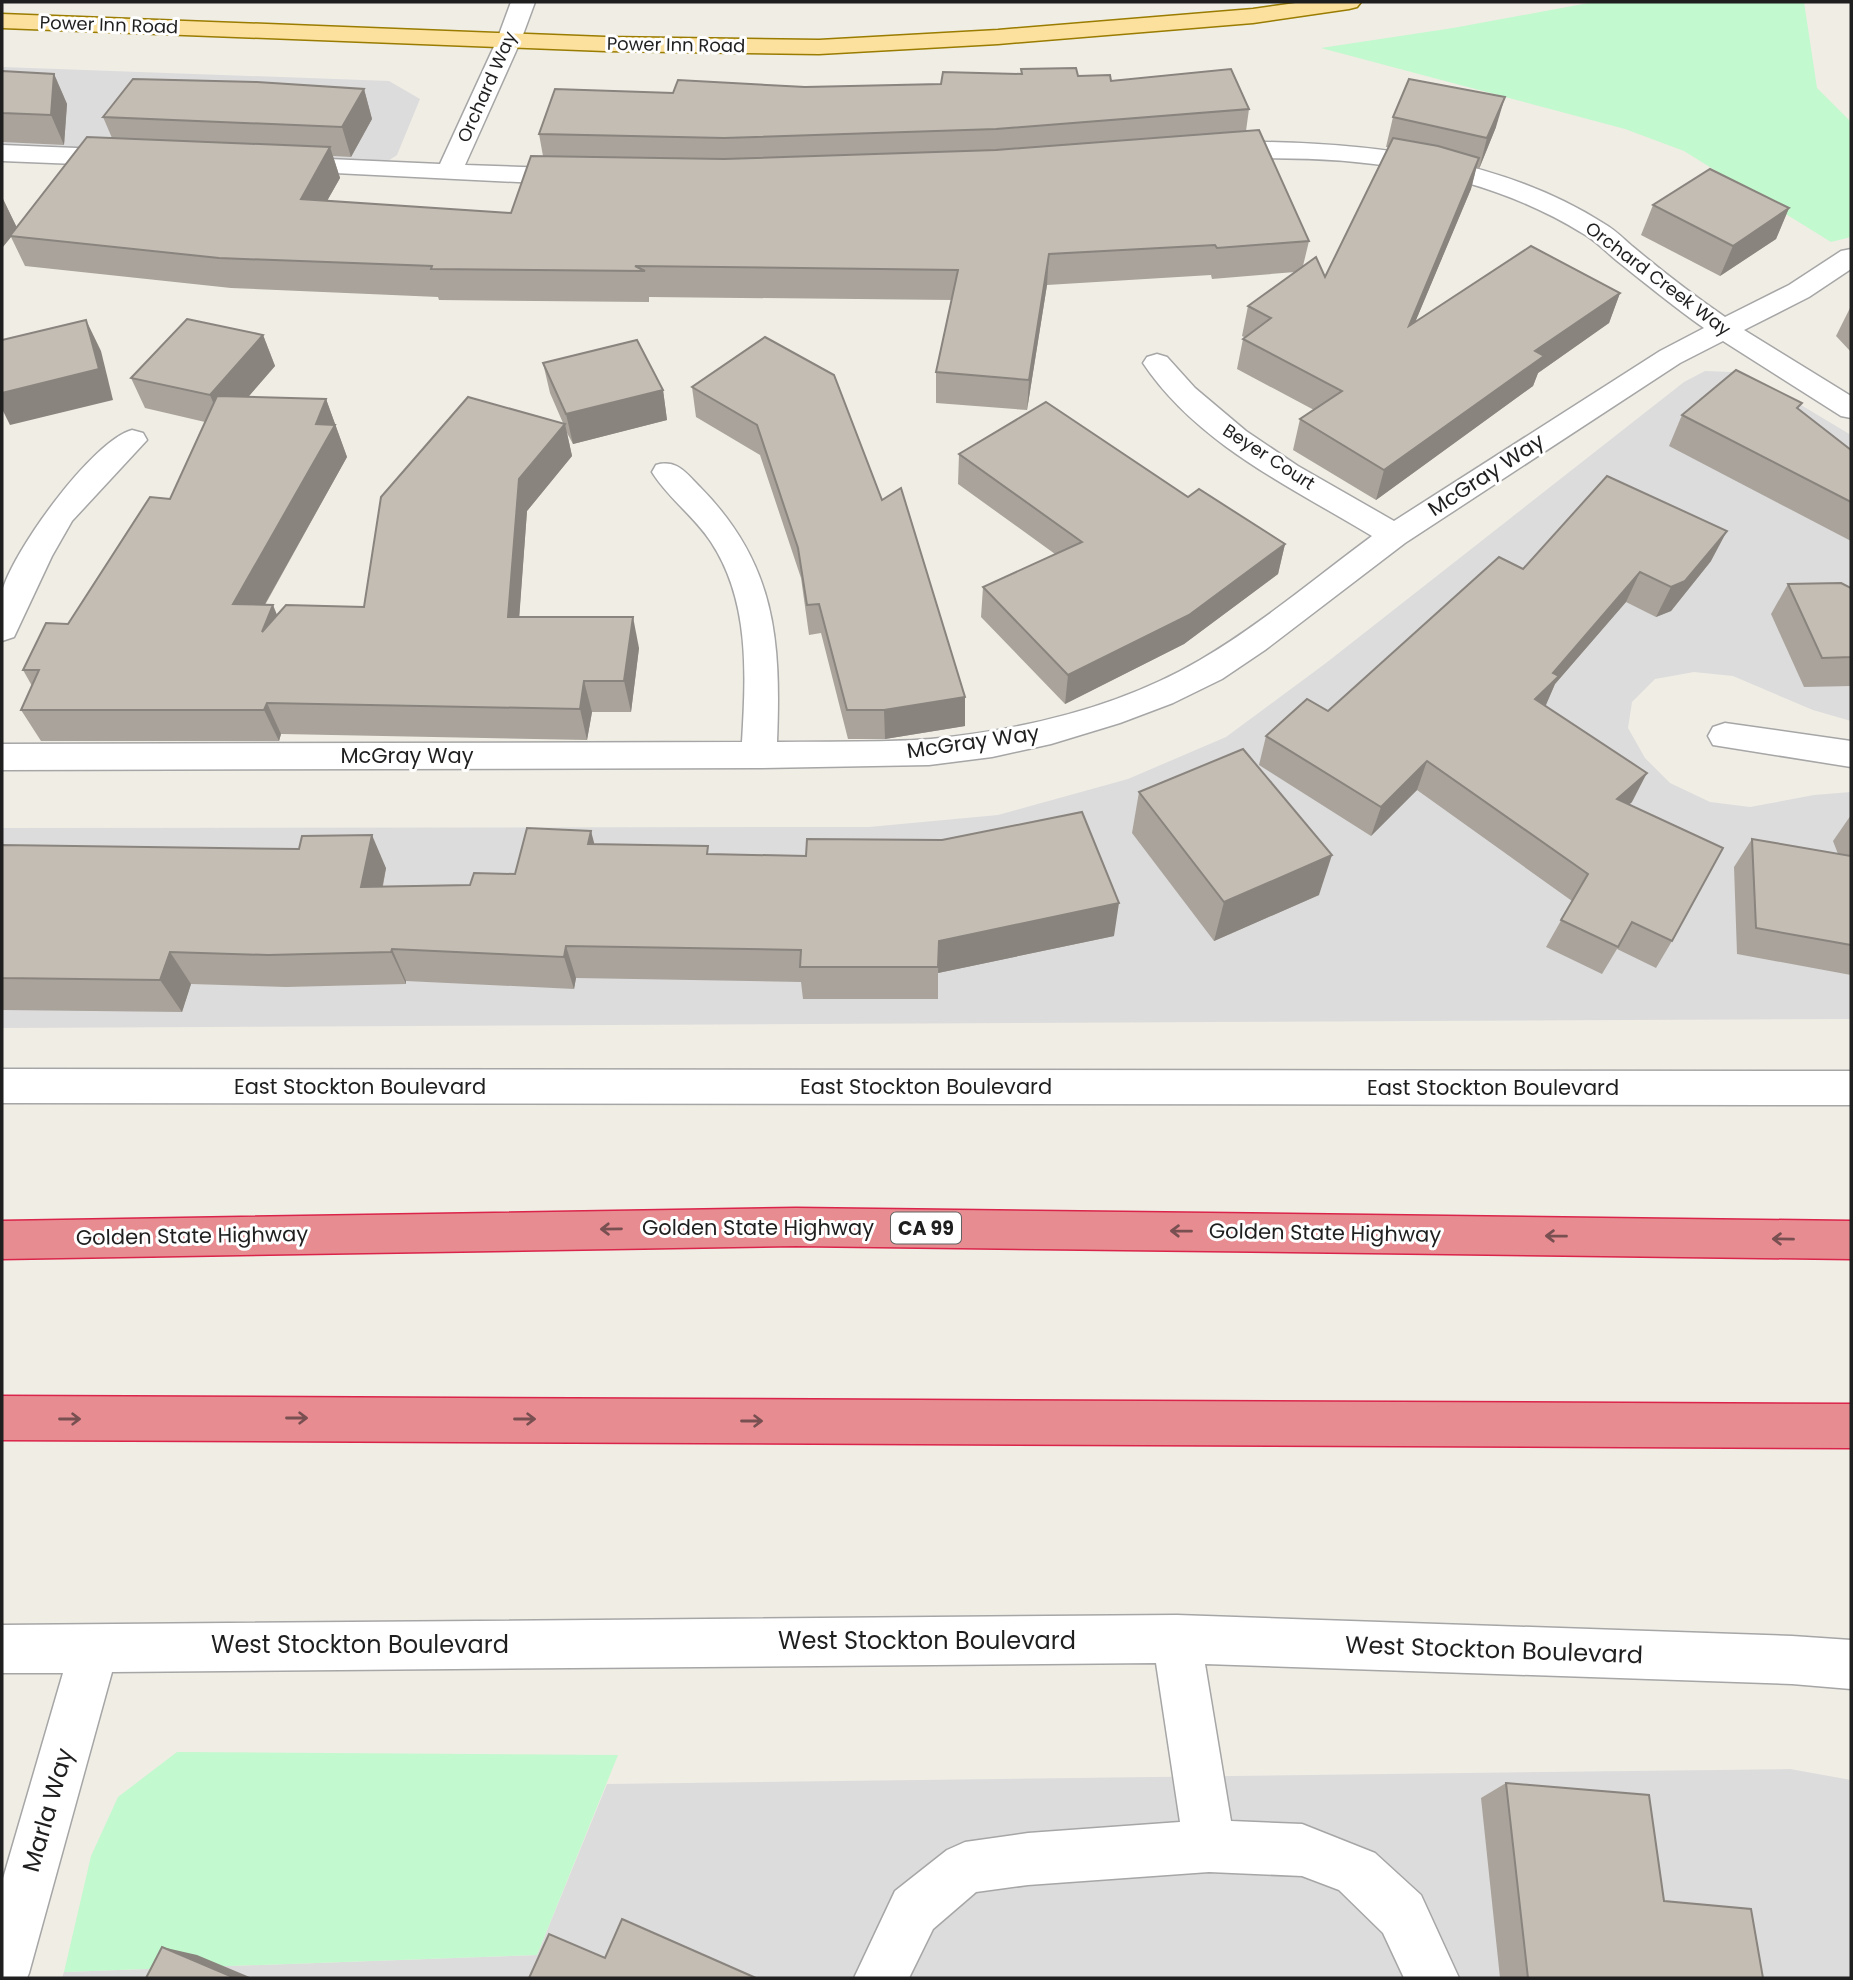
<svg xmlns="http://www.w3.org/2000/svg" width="1853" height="1980" viewBox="0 0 1853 1980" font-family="Poppins,sans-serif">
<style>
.residential{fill:#dddcdc}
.park{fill:#c2f9ce}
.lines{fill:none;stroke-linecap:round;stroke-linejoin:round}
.minor-casing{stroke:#a6a6a6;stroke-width:3}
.major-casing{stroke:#997c00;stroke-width:3}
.highway-casing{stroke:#db2449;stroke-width:3}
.minor{fill:#fff;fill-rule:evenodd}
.major{fill:#fce09d;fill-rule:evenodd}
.highway{fill:#e78c91;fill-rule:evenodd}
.wall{fill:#a9a39b}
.shaded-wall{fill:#89847e}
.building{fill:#c4bdb4;stroke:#89847e;stroke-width:2}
.oneway{stroke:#795052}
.labels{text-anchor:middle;stroke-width:6;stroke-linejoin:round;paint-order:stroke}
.far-street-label{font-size:18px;fill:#1f1f1f;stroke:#fff}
.shield{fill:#fff;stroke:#626262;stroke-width:2}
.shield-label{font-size:19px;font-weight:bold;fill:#1f1f1f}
.street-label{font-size:21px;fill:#1f1f1f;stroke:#fff}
.near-street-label{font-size:24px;fill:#1f1f1f;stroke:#fff}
</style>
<rect width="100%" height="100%" fill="#f0ede5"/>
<!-- residential -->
<g class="residential">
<polygon points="2,67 389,81 420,99 397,155 382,165 356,172 2,157"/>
<polygon points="1705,371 1733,372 1766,384 1851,435 1851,721 1813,710 1733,676 1694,672 1655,679 1632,702 1628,728 1645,758 1670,783 1710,802 1750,807 1814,795 1851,792 1851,1019 2,1028 2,828 869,827 998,815 1128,779 1226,737 1326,663 1684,382"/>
<polygon points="1790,1769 1851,1780 1851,1978 62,1978 64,1972 537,1955 607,1784"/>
</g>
<!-- park -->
<g class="park">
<polygon points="1594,2 1804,2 1817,88 1851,122 1851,237 1831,242 1684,151 1625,129 1321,48 1453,28"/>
<polygon points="177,1752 618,1755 537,1955 64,1972 91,1856 118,1797"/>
</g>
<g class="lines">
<defs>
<g id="minor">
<polygon points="511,2 535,2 521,40 465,165 577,169 586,172 590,177 586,182 577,185 275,170 271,165 275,160 284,157 440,164 497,40"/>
<path d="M1264,142c115,2 240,18 339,81 11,6 20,15 29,23 30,25 61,49 93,71l64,-32 52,-34 10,-2v20l-42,28 -65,33 107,66v22l-10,-2 -118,-75 -43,22 -275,180 -140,107 -43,29 -49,24 -53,20 -69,21 -59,13 -63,8 -170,3 -757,2v-26l740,-2c4,-68 8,-141 -31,-200 -17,-26 -43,-44 -59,-70l4,-7c21,-6 30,8 44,22 76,77 81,153 77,255 51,-1 103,1 154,-3 91,-9 189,-32 269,-79 60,-35 115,-82 172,-124 -81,-49 -175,-92 -229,-173l4,-6 10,-3 10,3 28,31 51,43 52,35 96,55 266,-170 44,-23c-30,-21 -59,-45 -88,-68 -11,-9 -21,-20 -34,-27 -109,-67 -240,-80 -365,-73l-9,-3 -4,-5 4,-5z"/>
<polygon points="2,145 126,150 135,153 139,158 135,163 126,166 2,161"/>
<path d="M132,430l11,3 4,7 -75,81 -20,35 -38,81 -12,4c0,-15 -2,-35 0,-49 10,-40 90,-151 130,-162z"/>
<polygon points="1725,723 1851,741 1851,767 1713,745 1708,736 1713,727"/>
<polygon points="2,1069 1851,1071 1851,1105 2,1103"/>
<polygon points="1177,1615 1792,1636 1851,1640 1851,1689 1792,1684 1205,1664 1231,1821 1302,1824 1375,1853 1421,1895 1459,1978 1404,1978 1383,1933 1339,1890 1302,1876 1209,1872 1028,1885 976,1892 933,1929 909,1978 854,1978 895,1891 947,1850 965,1842 1028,1833 1180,1822 1156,1663 112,1672 29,1973 27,1978 2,1978 2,1882 63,1673 2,1673 2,1625"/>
</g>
<polygon id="major" points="1303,2 1361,2 1357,7 1349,9 1253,23 998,44 819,54 605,51 2,28 2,14 605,37 819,40 998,30 1253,9"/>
<g id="highway">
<polygon points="796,1208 1851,1221 1851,1259 796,1246 2,1259 2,1221"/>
<polygon points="2,1396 1851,1404 1851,1448 2,1440"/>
</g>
</defs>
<!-- minor casing -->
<use href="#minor" class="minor-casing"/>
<!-- major casing -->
<use href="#major" class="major-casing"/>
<!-- highway casing -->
<use href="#highway" class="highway-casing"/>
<!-- minor -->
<use href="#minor" class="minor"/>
<!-- major -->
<use href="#major" class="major"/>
<!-- highway -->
<use href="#highway" class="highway"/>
</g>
<!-- wall -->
<g class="wall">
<polygon points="1021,69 1111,81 1249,109 1246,131 1309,241 1303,266 1325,277 1388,147 1386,147 1393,117 1496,127 1479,169 1476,168 1471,189 1415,322 1620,293 1609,323 1538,373 1533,386 1376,500 1293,450 1300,419 1314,410 1237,369 1243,339 1244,337 1242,336 1248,306 1295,272 1212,279 1211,275 1047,285 1027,410 936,403 936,372 952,300 649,297 649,302 439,300 438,297 231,288 25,266 11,237 2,248 2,199 3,199 17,228 112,138 103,117 364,89 372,119 351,157 333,156 340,178 327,201 511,213 543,156 539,134 673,93 805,87 941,84 1021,74"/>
<polygon points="2,71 54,74 67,104 64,145 2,142"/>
<polygon points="1653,205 1789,208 1776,239 1720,276 1641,235"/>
<polygon points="1851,306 1851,352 1836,336"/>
<polygon points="263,335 275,366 248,397 326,399 347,457 265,605 277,615 364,607 563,423 550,393 543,363 663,390 667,420 573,444 567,433 572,456 527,511 519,617 639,648 631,712 592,712 587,740 281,734 279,741 41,741 21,710 32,686 23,670 68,624 170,499 205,422 145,408 131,378"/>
<polygon points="765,337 882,500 965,697 965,726 885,739 848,739 821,633 809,635 801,578 760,455 696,417 692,387"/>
<polygon points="1799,409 1851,450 1851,541 1669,446 1682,415"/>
<polygon points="959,454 1188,497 1285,544 1278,574 1184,644 1065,704 981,617 983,587 1055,554 958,484"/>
<polygon points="1711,561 1671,611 1656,617 1626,602 1555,684 1545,706 1632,802 1628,805 1672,941 1656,968 1617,949 1602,974 1546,947 1572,901 1417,790 1371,836 1259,765 1266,736 1328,711 1523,569"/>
<polygon points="1788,584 1851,588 1851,686 1804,687 1771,614"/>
<polygon points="1139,792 1319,895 1214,941 1132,833"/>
<polygon points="1851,815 1851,975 1737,954 1734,867 1752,839 1838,854 1833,841"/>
<polygon points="594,844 709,854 1114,936 938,973 938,999 803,999 801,982 576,978 574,989 406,981 406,984 286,987 191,984 182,1012 2,1010 2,845 386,868 383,886 470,885 515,874"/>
<polygon points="1506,1783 1664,1901 1763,1978 1500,1978 1481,1798"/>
</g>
<!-- shaded-wall -->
<g class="shaded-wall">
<polygon points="54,74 67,104 64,145 51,115"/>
<polygon points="364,89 372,119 351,157 342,127"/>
<polygon points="1505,97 1496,127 1479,169 1487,138"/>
<polygon points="330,147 340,178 311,229 301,199"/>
<polygon points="1479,158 1471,189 1401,356 1409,326"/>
<polygon points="3,199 18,230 10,236 11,237 2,248 2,201"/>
<polygon points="1789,208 1776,239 1720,276 1733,246"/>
<polygon points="1049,254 1047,285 1027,410 1029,380"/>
<polygon points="1620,293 1609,323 1538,373 1533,386 1376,500 1384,470 1535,351"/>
<polygon points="86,320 101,351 113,400 10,425 2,409 2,393"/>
<polygon points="263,335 275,366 223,426 210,395"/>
<polygon points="663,390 667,420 573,444 566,414"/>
<polygon points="326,399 347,457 247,636 233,604 316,424"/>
<polygon points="565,424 572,456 527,511 517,648 508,617 519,479"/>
<polygon points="1727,531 1711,561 1671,611 1656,617 1671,587"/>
<polygon points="1285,544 1278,574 1184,644 1065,704 1068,675"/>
<polygon points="1640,572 1626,602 1555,684 1546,705 1523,728 1535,699 1553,673"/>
<polygon points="273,605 286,637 262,632"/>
<polygon points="633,617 639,648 631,712 624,681"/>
<polygon points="584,681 592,712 587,740 580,709"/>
<polygon points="965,697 965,726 885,739 884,710"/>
<polygon points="267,703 281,734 279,741 264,710"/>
<polygon points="1427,761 1417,790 1371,836 1381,807"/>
<polygon points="1647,773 1632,802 1602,828 1617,799"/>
<polygon points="591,831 600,865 588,844"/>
<polygon points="372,835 386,868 376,919 361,887"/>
<polygon points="1332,855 1319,895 1214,941 1224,902"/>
<polygon points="1119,903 1114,936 938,973 939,941"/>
<polygon points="566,946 576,978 574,989 564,957"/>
<polygon points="392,949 406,981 406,984 391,952"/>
<polygon points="170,952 191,984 182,1012 160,980"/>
<polygon points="162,1947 197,1955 252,1978 235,1978"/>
</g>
<!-- building -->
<g class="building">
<polygon points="1076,68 1078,76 1110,75 1111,81 1231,69 1249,109 996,129 724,138 539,134 555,89 673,93 678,80 805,87 941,84 943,72 1022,74 1021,69"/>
<polygon points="2,71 54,74 51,115 2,113"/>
<polygon points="133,79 257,82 364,89 342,127 103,117"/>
<polygon points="1409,79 1505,97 1487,138 1393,117"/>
<polygon points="1259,130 1309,241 1217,248 1215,245 1049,254 1029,380 936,372 958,270 635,266 645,271 431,269 432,266 219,258 10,236 87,137 330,147 301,199 511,213 531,156 724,159 996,150"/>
<polygon points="1393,138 1438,146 1479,158 1409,326 1531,246 1620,293 1535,351 1544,356 1384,470 1300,419 1342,391 1243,339 1271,318 1248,306 1316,257 1325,277"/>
<polygon points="1710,169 1789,208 1733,246 1653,205"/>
<polygon points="187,319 263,335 210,395 131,378"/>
<polygon points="86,320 99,369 2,393 2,340"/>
<polygon points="765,337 834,375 882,500 901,488 965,697 884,710 847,710 819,604 807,605 798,548 757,425 692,387"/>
<polygon points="637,340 663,390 566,414 543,363"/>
<polygon points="1736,370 1802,403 1797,408 1851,450 1851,502 1682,415"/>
<polygon points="217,396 326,399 316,424 335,425 233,604 273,605 262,632 286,605 364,607 381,497 468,397 565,424 519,479 508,617 633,617 624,681 584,681 580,709 267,703 264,710 21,710 39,670 23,670 46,623 68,624 150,497 170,499"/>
<polygon points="1046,402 1188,497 1199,489 1285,544 1189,615 1068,675 983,587 1082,542 959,454"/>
<polygon points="1607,476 1727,531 1685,581 1671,587 1640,572 1553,673 1559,676 1535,699 1647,773 1617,799 1723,848 1672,941 1632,922 1618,947 1561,920 1588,874 1427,761 1381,807 1266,736 1307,699 1328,711 1499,557 1523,569"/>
<polygon points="1841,583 1851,588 1851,657 1822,658 1788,584"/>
<polygon points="1243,749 1332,855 1224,902 1139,792"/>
<polygon points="1082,812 1119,903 939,941 938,967 800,967 801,950 566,946 564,957 392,949 391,952 268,955 170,952 160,980 2,978 2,845 299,849 302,836 372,835 361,887 470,885 474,873 515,874 527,828 591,831 588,844 708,846 707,854 806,856 807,839 942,840"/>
<polygon points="1752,839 1851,856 1851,945 1756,928"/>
<polygon points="1506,1783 1649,1795 1664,1901 1751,1909 1763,1978 1528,1978"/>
<polygon points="622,1919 756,1978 529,1978 549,1934 605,1958"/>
<polygon points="162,1947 235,1978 146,1978"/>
</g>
<!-- one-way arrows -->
<defs><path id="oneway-shaft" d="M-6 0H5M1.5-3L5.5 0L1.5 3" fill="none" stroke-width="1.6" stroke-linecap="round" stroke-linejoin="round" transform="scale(1.75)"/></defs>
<g class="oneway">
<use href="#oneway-shaft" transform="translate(611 1229) rotate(179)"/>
<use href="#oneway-shaft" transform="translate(1181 1231) rotate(-179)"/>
<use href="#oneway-shaft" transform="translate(1556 1236) rotate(-179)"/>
<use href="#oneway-shaft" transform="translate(1783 1239) rotate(-179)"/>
<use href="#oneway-shaft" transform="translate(297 1418)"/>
<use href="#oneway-shaft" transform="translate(70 1419)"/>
<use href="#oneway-shaft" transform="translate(525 1419)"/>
<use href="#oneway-shaft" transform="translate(752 1421)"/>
</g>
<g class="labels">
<!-- far-street labels -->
<g class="far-street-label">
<text transform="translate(109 25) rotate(2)" y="6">Power Inn Road</text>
<text transform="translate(676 45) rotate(1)" y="6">Power Inn Road</text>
<text transform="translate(487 87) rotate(-66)" y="6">Orchard Way</text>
<text transform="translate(1658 279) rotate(37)" y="6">Orchard Creek Way</text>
<text transform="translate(1269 457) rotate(33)" y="6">Beyer Court</text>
</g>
<!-- shield labels -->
<rect class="shield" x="891" y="1212.5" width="70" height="31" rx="5"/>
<g class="shield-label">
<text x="926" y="1235">CA 99</text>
</g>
<!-- street labels -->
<g class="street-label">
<text transform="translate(1486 475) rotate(-33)" y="7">McGray Way</text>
<text transform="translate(973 742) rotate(-8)" y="7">McGray Way</text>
<text x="407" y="763">McGray Way</text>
<text x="360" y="1094">East Stockton Boulevard</text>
<text x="926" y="1094">East Stockton Boulevard</text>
<text x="1493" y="1095">East Stockton Boulevard</text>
<text x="758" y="1235">Golden State Highway</text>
<text transform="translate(1325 1233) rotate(1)" y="7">Golden State Highway</text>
<text transform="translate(192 1236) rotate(-1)" y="7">Golden State Highway</text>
</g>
<!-- near-street labels -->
<g class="near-street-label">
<text x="927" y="1649">West Stockton Boulevard</text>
<text x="360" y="1653">West Stockton Boulevard</text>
<text transform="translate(1494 1650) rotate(2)" y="8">West Stockton Boulevard</text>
<text transform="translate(48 1810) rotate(-74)" y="8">Marla Way</text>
</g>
</g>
<!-- border -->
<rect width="1853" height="1980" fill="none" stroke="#1f1f1f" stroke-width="7"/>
</svg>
